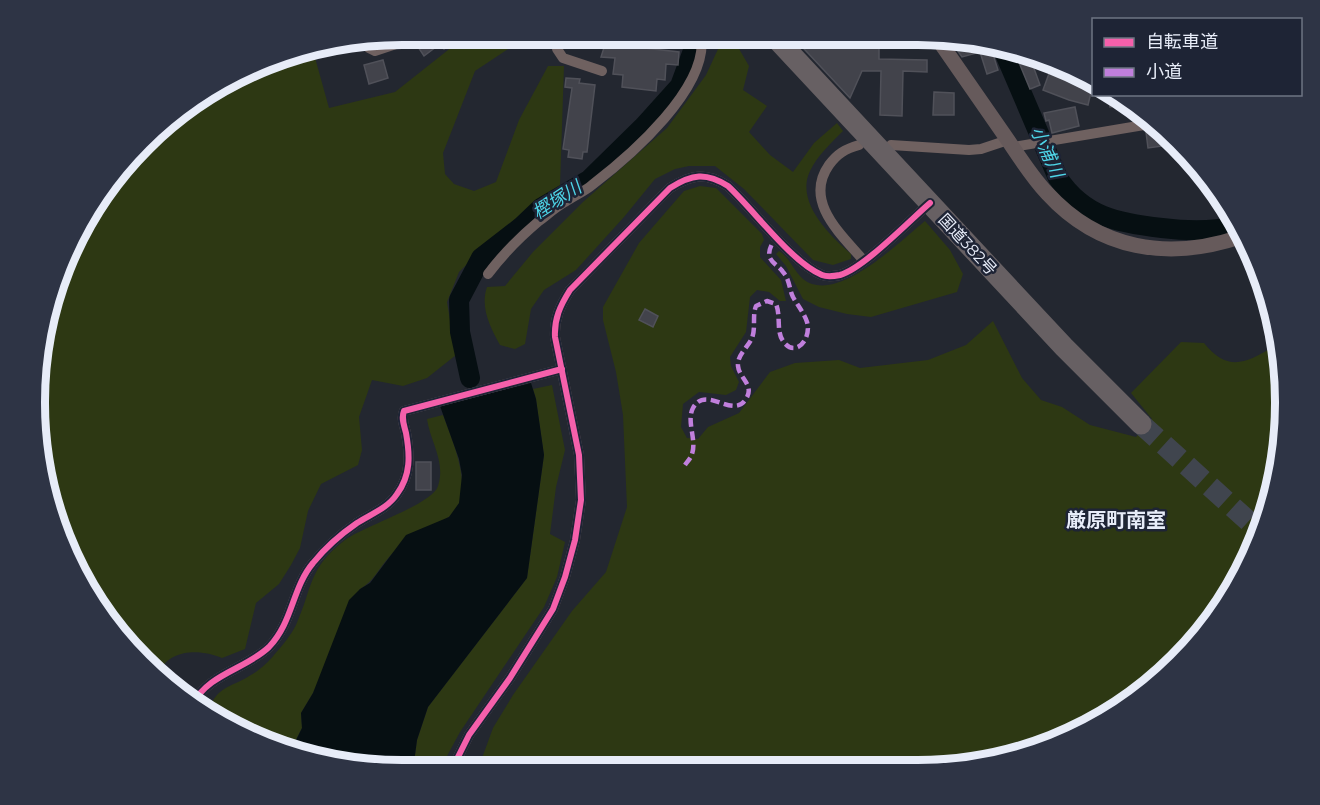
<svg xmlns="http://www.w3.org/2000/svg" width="1320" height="805" viewBox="0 0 1320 805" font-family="Montserrat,'Noto Sans JP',sans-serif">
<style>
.green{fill:#2d3813}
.water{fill:#060f12}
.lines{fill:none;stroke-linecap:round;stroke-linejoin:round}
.river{stroke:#060f12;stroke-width:20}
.building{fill:#42434b;stroke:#505159;stroke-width:1.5}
.highway-tunnel{stroke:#40454e;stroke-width:21;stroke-dasharray:21 10;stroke-linecap:butt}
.lane{stroke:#6f6160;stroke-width:5}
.street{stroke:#6f6160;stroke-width:10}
.secondary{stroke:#665a5b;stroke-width:15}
.highway{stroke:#676063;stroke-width:21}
.quiet{stroke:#c07fdc;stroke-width:4.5;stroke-dasharray:9 4.5;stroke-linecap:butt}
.cycleway-casing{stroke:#1e2435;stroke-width:10}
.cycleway{stroke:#f560ab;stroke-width:6}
.labels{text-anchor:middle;stroke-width:5;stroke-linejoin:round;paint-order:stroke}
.street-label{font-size:16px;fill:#e7ecf8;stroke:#1e2435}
.water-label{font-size:18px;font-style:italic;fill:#4ed5e8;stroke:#1e2435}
.quarter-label{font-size:20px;font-weight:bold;fill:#e7ecf8;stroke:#1e2435}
.rim{fill:none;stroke:#e7ecf8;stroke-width:8}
</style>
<rect width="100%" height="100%" fill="#232730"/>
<!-- green -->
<g class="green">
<path d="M467,35h62l-54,36 -32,82 2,21 9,10 20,7 22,-9 23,-62 29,-54h16l-4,120 -55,41 -46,45 -12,30 9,53 -29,23 -24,8 -31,-6 -13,37 3,33 -4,15 -37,19 -13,27 -8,37 -9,17 -12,19 -23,19 -11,46 -23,9c-20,-9 -52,-10 -63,14l-49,-46 -56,-106 -19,-118 19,-117 43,-87 82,-88 106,-56 25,-4 4,4 15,54 66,-16z"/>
<path d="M714,35h17l18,31 -6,24 24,16 -18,26 21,23 23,17 21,-29 23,-20 6,8c-13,13 -25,24 -33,40 -15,31 20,65 41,83v5l-18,6 -20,-5 -69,-71 -29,-23h-26l-14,3 -20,10 -31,38 -48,53 -32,20 -13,19 -6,35 -10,5 -15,-4c-10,-18 -20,-38 -13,-58l18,-1 28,-34 50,-50 84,-74 39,-53 13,-28z"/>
<path d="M700,186l16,2 46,46 2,6 -4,7v10l21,23 5,21h-6l-11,-9 -12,-2 -7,7 -4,35 -16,25 1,9 8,16 -3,8 -10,5 -27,-3 -16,12 -2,23 6,11 11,1 10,-12 31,-14 31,-41 25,-9 44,-3 21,8 68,-8 38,-15 27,-24 29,57 19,22 21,7 28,18 46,12 16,-18 -21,-26 50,-51 23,1c23,29 42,21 70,3l2,-20 2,5v144l-55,132 -63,72 -58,42 -137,46 -487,2 15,-41 20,-33 59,-84 34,-39 21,-65 -4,-92 -7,-43 -13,-52v-13l36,-64 45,-52z"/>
<path d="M925,221l25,29 13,24 -6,18 -86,25 -24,-3 -28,-7 -16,-8 -17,-33 -10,-12 3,-3c11,7 14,19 24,28 33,27 97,-38 122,-58z"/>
<polygon points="552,385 565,450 556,487 550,534 565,542 557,577 544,607 460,732 440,769 413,770 417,740 428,707 527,578 544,455 536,399 533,389"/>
<path d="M443,415c9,25 36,84 4,103 -15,10 -24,7 -40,22 -5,5 -12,10 -17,16 -11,12 -16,25 -30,33l-47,104 -12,20 1,15 -12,24 -6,-1 -77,-38c10,-25 18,-24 39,-35 10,-5 22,-15 28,-23 8,-9 17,-20 22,-30 17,-38 12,-57 49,-85 19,-14 88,-36 93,-54 8,-24 -8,-45 -11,-67z"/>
</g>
<!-- water -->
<polygon class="water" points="531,383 536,399 544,455 527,578 428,707 417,740 413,770 378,770 290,752 302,728 301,713 313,693 349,600 360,589 370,583 406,535 449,517 459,503 462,475 459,459 440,406"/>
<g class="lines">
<!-- river -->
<g class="river">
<path d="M1002,47l56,131c26,39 60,45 104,50 24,3 49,4 73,-2"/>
<polyline points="470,378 460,332 459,300 481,258 521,227 541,208 589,180 644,126 680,86 694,48 692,35"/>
</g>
</g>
<!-- building -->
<g class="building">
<polygon points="433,35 453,35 456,39 444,49 440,44 424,56 418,47"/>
<polygon points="608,35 622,35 619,45 679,52 678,65 666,64 665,80 657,79 656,91 622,87 623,75 613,74 615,58 601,57"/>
<polygon points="791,35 879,35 879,59 927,60 927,72 903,71 902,116 880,115 881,71 862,71 850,98"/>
<polygon points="948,37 997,46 991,48 998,70 987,74 980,52 962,57"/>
<polygon points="1020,51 1028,52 1040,85 1030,89 1015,53"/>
<polygon points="383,60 388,78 369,84 364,65"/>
<polygon points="1051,68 1078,79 1076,84 1092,88 1088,105 1069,100 1043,90"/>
<polygon points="566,78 580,79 579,83 595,85 587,152 583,152 582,159 568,157 569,150 563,149 572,88 565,87"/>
<polygon points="934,92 954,93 954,115 933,115"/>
<polygon points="1109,94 1118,94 1130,105 1110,107"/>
<polygon points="1075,107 1079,126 1052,133 1049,120 1046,121 1044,113"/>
<polygon points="1155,130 1170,145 1148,148 1146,132"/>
<polygon points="645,309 658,316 653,327 639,320"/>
<rect x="416" y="462" width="15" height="28"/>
</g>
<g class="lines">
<!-- highway-tunnel -->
<polyline class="highway-tunnel" points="1141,424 1256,528"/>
<!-- lane -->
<polyline class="lane" points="659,38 660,35"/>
<!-- street -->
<g class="street">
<polyline points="559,35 557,49 563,58 602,71"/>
<polyline points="365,41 369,48 375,51 405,41 413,35"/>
<path d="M859,145c-14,4 -22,9 -30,20 -26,37 13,70 35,96"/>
<polyline points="891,145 969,150 981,149 1008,140"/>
<polyline points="1013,147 1150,124"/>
<path d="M488,274c15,-20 32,-37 51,-53 8,-6 17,-14 26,-19 8,-6 19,-10 27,-17 38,-29 118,-98 109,-150"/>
<path d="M193,704c15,-30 53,-35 76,-57 24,-25 23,-59 44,-84 12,-15 28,-29 44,-40 14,-9 31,-15 40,-29 14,-19 13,-39 9,-61 -2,-8 -5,-15 -2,-22l158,-42"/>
<path d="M452,769l17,-34 41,-57 43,-69 12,-32 10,-37 6,-40 -2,-45 -24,-118c-1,-18 5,-31 15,-47l100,-102c22,-14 36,-16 58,-2 26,24 63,76 94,89 5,2 13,1 18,0 24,-7 69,-54 90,-72"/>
</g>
<!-- secondary -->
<path class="secondary" d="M935,35c23,33 46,66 68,98 14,20 27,42 44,60 52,57 121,68 193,44"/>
<!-- highway -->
<polyline class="highway" points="773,35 1064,347 1141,424"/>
<!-- quiet -->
<path class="quiet" d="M685,465c2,-3 6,-7 7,-11 5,-14 -6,-33 1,-46 13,-24 40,12 53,-9 9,-14 -7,-21 -8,-33 -1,-11 10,-19 14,-28 4,-10 0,-22 4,-32l11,-5 9,3c5,12 0,27 7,37 12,18 29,-2 24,-19 -3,-9 -9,-16 -14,-25 -4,-8 -3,-17 -10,-25 -3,-5 -10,-8 -13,-14 -3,-8 3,-15 6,-22"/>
<defs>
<g id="cycleway">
<path d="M193,704c15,-30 53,-35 76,-57 24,-25 23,-59 44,-84 12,-15 28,-29 44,-40 14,-9 31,-15 40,-29 14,-19 13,-39 9,-61 -2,-8 -5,-15 -2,-22l158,-42"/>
<path d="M452,769l17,-34 41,-57 43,-69 12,-32 10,-37 6,-40 -2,-45 -24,-118c-1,-18 5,-31 15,-47l100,-102c22,-14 36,-16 58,-2 26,24 63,76 94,89 5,2 13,1 18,0 24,-7 69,-54 90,-72"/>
</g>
</defs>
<!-- cycleway casing -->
<use href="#cycleway" class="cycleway-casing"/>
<!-- cycleway -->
<use href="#cycleway" class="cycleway"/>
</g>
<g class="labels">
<!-- street labels -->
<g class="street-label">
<text transform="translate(968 244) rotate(47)" y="6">国道382号</text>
</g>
<!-- water labels -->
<g class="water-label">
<text transform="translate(1047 152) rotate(66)" y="6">小浦川</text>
<text transform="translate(557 200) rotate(-33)" y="6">樫塚川</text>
</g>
<!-- quarter labels -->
<g class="quarter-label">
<text x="1116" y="527">厳原町南室</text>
</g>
</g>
<!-- crop -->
<path d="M0 0H1320V805H0ZM402 45H918A357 357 0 0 1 1275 402V403A357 357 0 0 1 918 760H402A357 357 0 0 1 45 403V402A357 357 0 0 1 402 45Z" fill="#2e3445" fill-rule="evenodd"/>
<path class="rim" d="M402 45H918A357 357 0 0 1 1275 402V403A357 357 0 0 1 918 760H402A357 357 0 0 1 45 403V402A357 357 0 0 1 402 45Z"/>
<!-- legend -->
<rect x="1092" y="18" width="210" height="78" fill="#1e2435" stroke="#6e7483" stroke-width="1.5"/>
<rect x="1104" y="38" width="30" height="9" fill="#f560ab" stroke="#6e7483" stroke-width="1.5"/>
<text x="1146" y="48" font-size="18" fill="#e7ecf8">自転車道</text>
<rect x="1104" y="68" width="30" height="9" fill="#c07fdc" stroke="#6e7483" stroke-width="1.5"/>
<text x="1146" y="78" font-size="18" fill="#e7ecf8">小道</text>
</svg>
